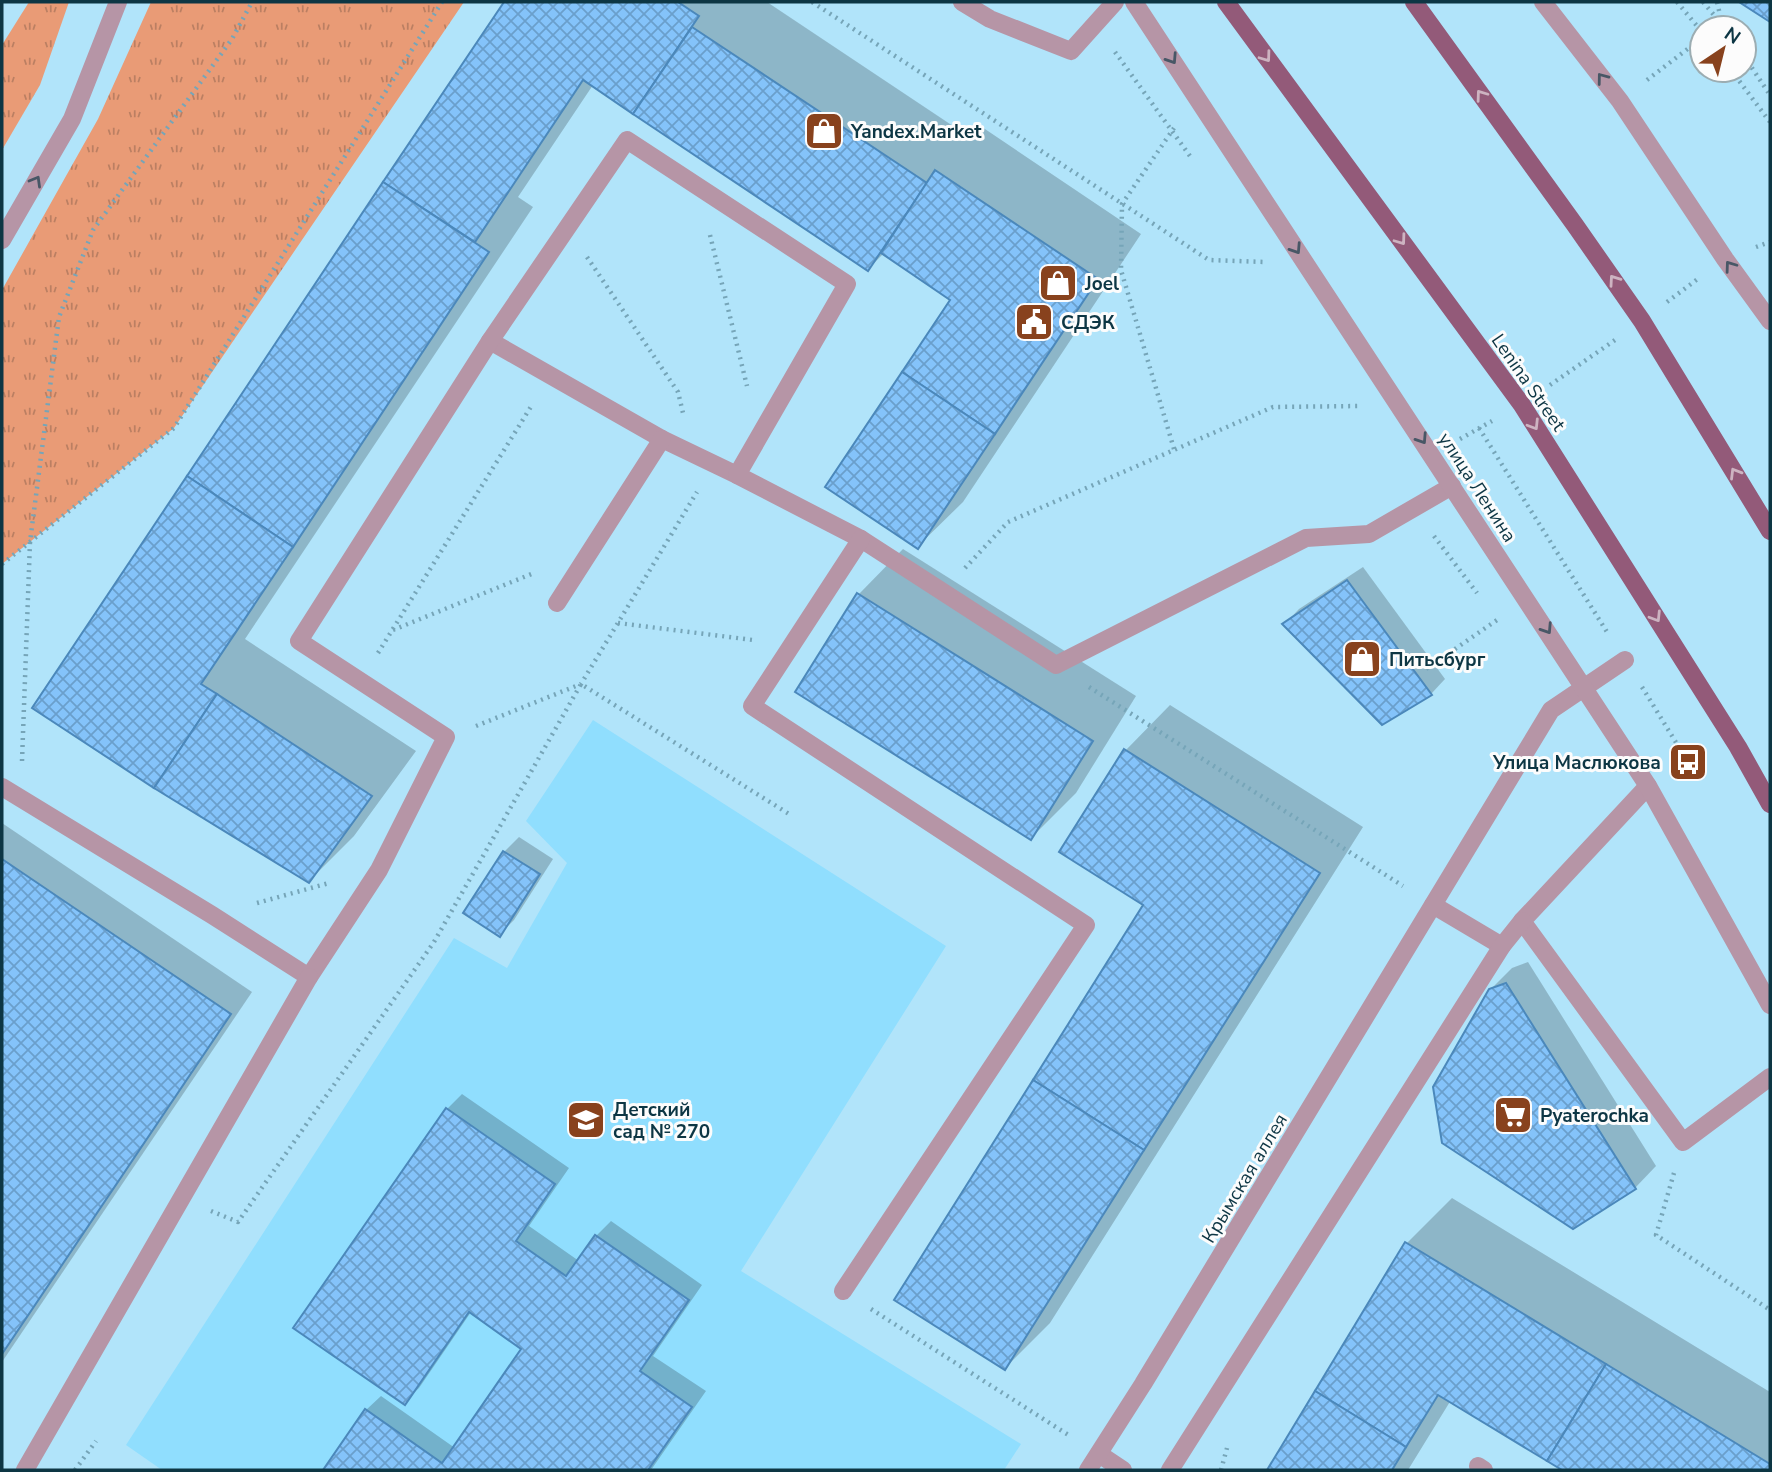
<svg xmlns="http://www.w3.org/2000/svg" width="1772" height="1472" viewBox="0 0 1772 1472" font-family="'Nunito Sans',sans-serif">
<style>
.built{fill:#90defe}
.grass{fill:url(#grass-tufts)}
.shadow{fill:#0003}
.building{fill:url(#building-cross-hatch);stroke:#4b88bb;stroke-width:2}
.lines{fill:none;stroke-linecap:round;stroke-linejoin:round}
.path{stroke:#76a5b8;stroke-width:4.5;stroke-dasharray:2 5;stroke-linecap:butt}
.service{stroke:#b695a6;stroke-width:18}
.pedestrian{stroke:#b695a6;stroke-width:18}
.minor{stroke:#b695a6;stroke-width:18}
.primary{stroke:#935a79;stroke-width:18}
.oneway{stroke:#cdb3c1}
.oneway2{stroke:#485766}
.labels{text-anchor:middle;stroke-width:6;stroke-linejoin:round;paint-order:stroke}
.poi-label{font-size:19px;font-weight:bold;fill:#0d3644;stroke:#fcfcfc;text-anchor:start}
.street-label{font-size:19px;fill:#0d3644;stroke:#fcfcfc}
</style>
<defs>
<pattern id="grass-tufts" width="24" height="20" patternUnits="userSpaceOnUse" patternTransform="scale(1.75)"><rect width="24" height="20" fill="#e99b76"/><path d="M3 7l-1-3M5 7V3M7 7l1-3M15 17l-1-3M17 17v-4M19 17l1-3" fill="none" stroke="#bb7f62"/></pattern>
<pattern id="building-cross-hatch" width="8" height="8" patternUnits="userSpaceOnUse" patternTransform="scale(1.75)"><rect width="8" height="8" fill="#84c3fa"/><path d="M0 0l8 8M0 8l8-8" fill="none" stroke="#6a9fcc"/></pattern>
</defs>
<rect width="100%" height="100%" fill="#b1e4fa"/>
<!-- built -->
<polygon class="built" points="593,720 946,946 741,1271 1021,1444 1004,1470 162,1470 126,1445 454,938 507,968 567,863 526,821"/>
<!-- grass -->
<g class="grass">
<polygon points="29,2 69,2 40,85 2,150 2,45"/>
<polygon points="151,2 464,2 174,428 2,564 2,290 98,119"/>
</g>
<!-- shadow -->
<g class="shadow">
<polygon points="506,2 767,2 971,138 982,127 1141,234 963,502 918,546 952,299 884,253 868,269 593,85 518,197 533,207 245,639 416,751 354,836 309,881 35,707"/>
<polygon points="903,549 1136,696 1076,793 1031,838 859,594"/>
<polygon points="1363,567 1445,679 1431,694 1285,624 1299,609"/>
<polygon points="1170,705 1363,827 1050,1323 1005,1368 1146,904 1061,851 1126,750"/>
<polygon points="2,823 252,992 2,1362"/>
<polygon points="519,837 553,859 514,920 499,935 465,913 504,852"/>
<polygon points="1528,962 1656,1166 1635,1188 1490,990 1512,968"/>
<polygon points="462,1094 569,1168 529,1226 579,1261 596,1236 611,1221 702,1285 653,1356 706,1391 651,1470 325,1470 366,1410 381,1396 455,1448 524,1348 471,1312 419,1388 404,1402 447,1109"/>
<polygon points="1452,1198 1770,1392 1770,1470 1566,1470 1451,1400 1408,1470 1269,1470 1407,1243"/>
</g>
<!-- building -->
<g class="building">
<polygon points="504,2 678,2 699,16 633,114 583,80 475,242 383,182"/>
<polygon points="1739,2 1770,2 1770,22"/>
<polygon points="692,27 927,183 868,271 633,114"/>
<polygon points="935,170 1098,279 995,434 902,372 950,300 881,253"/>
<polygon points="383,182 489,252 293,547 187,476"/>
<polygon points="902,372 995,434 918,549 825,487"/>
<polygon points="187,476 293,547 201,684 217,694 154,788 32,708"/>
<polygon points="1347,580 1432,695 1382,725 1282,624"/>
<polygon points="857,593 1093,741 1031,840 795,692"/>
<polygon points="217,694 372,796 309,883 154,788"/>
<polygon points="1124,749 1320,873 1144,1150 1033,1080 1143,905 1059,852"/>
<polygon points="503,851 540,874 500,937 463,913"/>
<polygon points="2,859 231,1014 2,1354"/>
<polygon points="1506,983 1636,1189 1573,1229 1442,1143 1433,1087 1489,989"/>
<polygon points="1033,1080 1144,1150 1005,1370 894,1300"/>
<polygon points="446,1108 555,1184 516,1241 566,1276 595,1235 689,1300 640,1371 692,1407 648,1470 323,1470 365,1409 442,1463 521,1349 469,1312 405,1405 293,1328"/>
<polygon points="1405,1242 1606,1364 1547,1461 1438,1395 1406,1447 1315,1391"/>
<polygon points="1606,1364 1770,1464 1770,1470 1562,1470 1547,1461"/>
<polygon points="1315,1391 1406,1447 1392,1470 1267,1470"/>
</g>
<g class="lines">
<!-- path -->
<g class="path">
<polyline points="812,2 1209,260 1265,262"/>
<polyline points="1677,2 1702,32"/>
<polyline points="1703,2 1725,28"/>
<polyline points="1715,28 1722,23 1717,2"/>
<polyline points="1115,52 1190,156"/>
<polyline points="1744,56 1770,95"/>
<polyline points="1731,70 1770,122"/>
<polyline points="1647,80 1702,38"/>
<polyline points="710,235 747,386"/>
<polyline points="1756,247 1770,242"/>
<polyline points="587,257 678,392 683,413"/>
<polyline points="1667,302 1699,278"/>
<polyline points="1550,385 1615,340"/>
<polyline points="1479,428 1607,632"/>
<polyline points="1460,439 1492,421"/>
<polyline points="1174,449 1121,270 1122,204 1174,128"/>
<polyline points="1434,536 1477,593"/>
<polyline points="2,564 174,428 442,2"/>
<polyline points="965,568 1008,522 1273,407 1360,406"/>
<polyline points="618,623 753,640"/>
<polyline points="393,630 534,573"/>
<polyline points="378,653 532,405"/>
<polyline points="1426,669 1497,620"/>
<polyline points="1089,687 1403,886"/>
<polyline points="1642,687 1688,762 1676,770"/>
<polyline points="476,726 581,684 697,492"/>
<polyline points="22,761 30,542 59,317 93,230 232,39 252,2"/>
<polyline points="257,903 329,883"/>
<polyline points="1674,1173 1656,1235 1770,1310"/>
<polyline points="211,1211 238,1222 434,942 581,684 789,814"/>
<polyline points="871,1309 1070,1436"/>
<polyline points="75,1470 96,1441"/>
<polyline points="1221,1470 1227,1448"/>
</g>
<!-- service -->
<g class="service">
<polyline points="962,2 990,19 1071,51 1115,2"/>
<polyline points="490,341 662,439 737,475"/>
<polyline points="557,603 662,439"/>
<polyline points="1648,786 1522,921 1683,1142 1770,1077"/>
<polyline points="2,787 212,915 309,977 379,870 446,737 299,641 490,341 627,140 847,284 737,475 861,539 1056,665 1306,538 1369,534 1452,486"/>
<polyline points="843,1291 1086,925 752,706 861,539"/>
<polyline points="1478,1466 1484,1470"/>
<polyline points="25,1470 309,977"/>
</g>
<!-- pedestrian -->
<g class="pedestrian">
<polyline points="1433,905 1502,946"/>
<polyline points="1099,1454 1123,1470"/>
<polyline points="1088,1470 1143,1384 1551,710 1625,660"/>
<polyline points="1170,1470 1502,946 1522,921"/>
</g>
<!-- minor -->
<g class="minor">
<polyline points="1134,2 1648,786 1770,1005"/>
<polyline points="1543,2 1620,101 1725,259 1770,321"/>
<polyline points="2,240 72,119 118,2"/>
</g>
<!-- primary -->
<g class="primary">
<polyline points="1226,2 1522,405 1738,747 1770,804"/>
<polyline points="1414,2 1575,225 1642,321 1770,531"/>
</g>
</g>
<!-- one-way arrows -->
<defs><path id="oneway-chevron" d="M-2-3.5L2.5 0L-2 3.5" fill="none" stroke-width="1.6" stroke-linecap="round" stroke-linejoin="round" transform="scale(1.75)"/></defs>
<g class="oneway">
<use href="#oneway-chevron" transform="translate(1266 57) rotate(54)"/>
<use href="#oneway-chevron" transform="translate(1481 95) rotate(-126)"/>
<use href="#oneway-chevron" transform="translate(1401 240) rotate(54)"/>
<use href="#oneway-chevron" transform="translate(1614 280) rotate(-125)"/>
<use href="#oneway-chevron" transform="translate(1534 425) rotate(58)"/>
<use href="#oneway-chevron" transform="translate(1735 473) rotate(-121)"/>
<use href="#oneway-chevron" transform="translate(1656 617) rotate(58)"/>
</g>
<g class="oneway2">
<use href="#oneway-chevron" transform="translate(1172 59) rotate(57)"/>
<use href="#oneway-chevron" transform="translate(1602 78) rotate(-127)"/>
<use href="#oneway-chevron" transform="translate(36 181) rotate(-60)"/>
<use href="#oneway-chevron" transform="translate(1296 249) rotate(57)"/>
<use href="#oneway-chevron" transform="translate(1730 266) rotate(-126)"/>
<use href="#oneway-chevron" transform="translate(1422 439) rotate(57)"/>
<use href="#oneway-chevron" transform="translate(1547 629) rotate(57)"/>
</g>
<!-- icons -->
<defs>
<symbol id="shop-square" viewBox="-11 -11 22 22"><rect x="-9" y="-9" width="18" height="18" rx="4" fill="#88421d" stroke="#fcfcfc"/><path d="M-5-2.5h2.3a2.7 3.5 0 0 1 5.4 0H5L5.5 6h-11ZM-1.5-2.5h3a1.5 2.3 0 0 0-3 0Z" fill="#fff"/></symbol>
<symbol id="civic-square" viewBox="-11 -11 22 22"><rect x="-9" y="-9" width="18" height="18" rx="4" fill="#88421d" stroke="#fcfcfc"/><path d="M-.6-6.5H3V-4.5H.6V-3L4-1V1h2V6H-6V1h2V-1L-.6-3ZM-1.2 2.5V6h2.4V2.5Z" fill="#fff"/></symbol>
<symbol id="bus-square" viewBox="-11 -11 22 22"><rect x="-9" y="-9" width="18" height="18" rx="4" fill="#88421d" stroke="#fcfcfc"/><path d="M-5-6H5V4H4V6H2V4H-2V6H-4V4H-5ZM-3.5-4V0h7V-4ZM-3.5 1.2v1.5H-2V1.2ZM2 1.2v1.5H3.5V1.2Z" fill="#fff"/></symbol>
<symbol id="supermarket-square" viewBox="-11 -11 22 22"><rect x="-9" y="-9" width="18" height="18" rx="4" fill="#88421d" stroke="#fcfcfc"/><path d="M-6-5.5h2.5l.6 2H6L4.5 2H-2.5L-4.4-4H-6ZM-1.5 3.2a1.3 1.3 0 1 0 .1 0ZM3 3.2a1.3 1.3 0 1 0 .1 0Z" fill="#fff"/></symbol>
<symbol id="school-square" viewBox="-11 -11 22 22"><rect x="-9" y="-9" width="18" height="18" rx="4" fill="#88421d" stroke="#fcfcfc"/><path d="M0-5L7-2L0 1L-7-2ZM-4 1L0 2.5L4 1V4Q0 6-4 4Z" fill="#fff"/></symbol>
</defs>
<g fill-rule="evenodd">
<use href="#shop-square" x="802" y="109" width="44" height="44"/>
<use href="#shop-square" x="1036" y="261" width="44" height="44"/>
<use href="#civic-square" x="1012" y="300" width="44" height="44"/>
<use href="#shop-square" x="1340" y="637" width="44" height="44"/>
<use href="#bus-square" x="1666" y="740" width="44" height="44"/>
<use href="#supermarket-square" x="1491" y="1093" width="44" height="44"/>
<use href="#school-square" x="564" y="1098" width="44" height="44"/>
</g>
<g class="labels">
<!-- poi labels -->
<g class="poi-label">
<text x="851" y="138">Yandex.Market</text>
<text x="1085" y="290">Joel</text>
<text x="1061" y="329">СДЭК</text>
<text x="1389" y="666">Питьсбург</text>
<text x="1661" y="769" text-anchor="end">Улица Маслюкова</text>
<text x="613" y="1116">Детский<tspan x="613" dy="22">сад № 270</tspan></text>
<text x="1540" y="1122">Pyaterochka</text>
</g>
<!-- street labels -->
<g class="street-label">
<text transform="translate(1529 382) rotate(55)" y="7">Lenina Street</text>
<text transform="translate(1478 487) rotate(57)" y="7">улица Ленина</text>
<text transform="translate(1244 1178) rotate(-59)" y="7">Крымская аллея</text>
</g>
</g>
<!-- border -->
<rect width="1772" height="1472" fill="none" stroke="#0d3644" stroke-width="7"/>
<!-- north arrow -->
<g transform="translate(1723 49) rotate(35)"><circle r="33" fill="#fcfcfc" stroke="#9cadb2" stroke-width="2"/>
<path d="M0-5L12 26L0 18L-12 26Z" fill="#88421d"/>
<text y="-10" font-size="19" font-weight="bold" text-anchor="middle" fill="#0d3644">N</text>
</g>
</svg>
